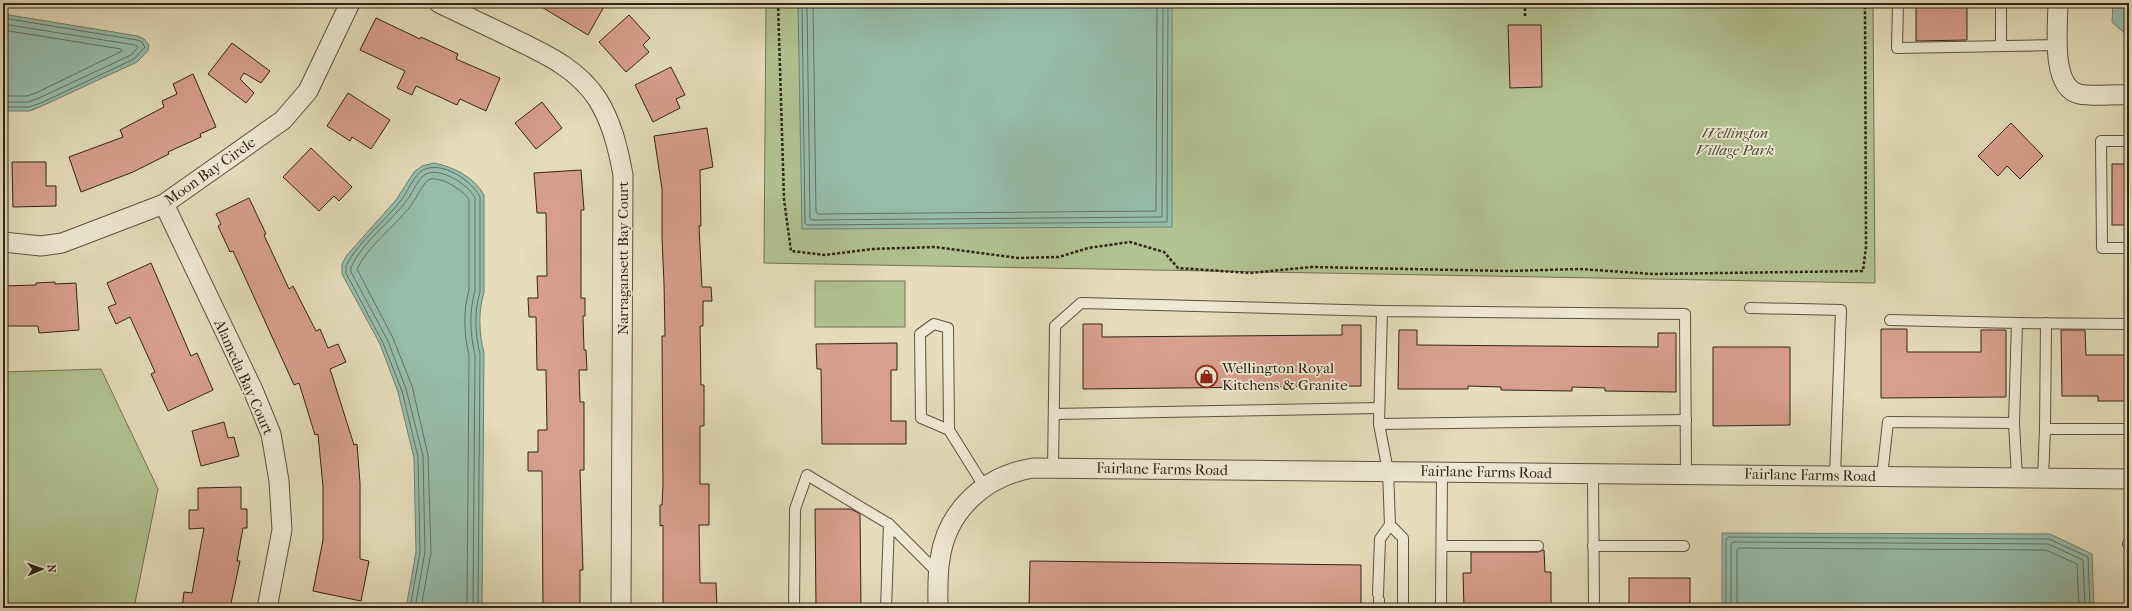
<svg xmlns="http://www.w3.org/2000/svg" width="2132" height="611" viewBox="0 0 2132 611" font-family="'IM FELL French Canon',serif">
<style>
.green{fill:#b2c292;stroke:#727355}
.water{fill:#96bdac;stroke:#6e8071}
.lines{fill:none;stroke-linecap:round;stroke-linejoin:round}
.shore{stroke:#647062;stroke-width:1}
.building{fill:#d89f8e;stroke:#312418}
.service-casing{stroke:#5e5241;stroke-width:12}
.minor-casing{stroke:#5e5241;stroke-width:21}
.path{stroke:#312418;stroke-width:2.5;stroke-dasharray:3 2;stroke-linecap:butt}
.service{stroke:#eee9d3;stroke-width:10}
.minor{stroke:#eee9d3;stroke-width:19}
.labels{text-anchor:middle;stroke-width:3.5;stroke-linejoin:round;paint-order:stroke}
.park-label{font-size:15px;font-style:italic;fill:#514c36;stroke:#eee9d3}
.street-label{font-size:15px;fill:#312418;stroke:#eee9d3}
.poi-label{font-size:15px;fill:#312418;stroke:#eee9d3;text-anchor:start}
</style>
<rect width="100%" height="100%" fill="#e5ddbc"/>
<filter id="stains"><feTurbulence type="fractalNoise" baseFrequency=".005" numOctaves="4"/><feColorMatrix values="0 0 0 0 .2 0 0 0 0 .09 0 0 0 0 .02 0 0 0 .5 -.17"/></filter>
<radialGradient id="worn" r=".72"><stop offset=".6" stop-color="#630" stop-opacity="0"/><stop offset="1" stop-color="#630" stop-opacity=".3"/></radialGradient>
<!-- green -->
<g class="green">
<polygon points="766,3 1873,3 1875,283 764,263"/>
<rect x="815" y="281" width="90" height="46"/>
<polygon points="101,369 158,489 134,608 3,608 3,372"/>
</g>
<!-- water -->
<g class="water">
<polygon points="798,3 1172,3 1172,227 802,229"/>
<polygon points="2113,3 2129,3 2129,37 2112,22"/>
<polygon points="3,14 138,36 144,39 149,45 148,51 137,62 42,106 30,111 3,111"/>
<path d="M434,163c20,4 40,14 50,32v97c-6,20 -5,42 0,61l-2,255h-76l10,-56 -2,-94 -16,-66 -18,-48 -38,-70v-10l5,-9 49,-55 18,-28 8,-6z"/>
<polygon points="1722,533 2050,534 2092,554 2094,608 1722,608"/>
</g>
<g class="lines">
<!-- shore -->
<g class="shore">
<polyline points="802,3 805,223 807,225 1167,222 1168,3"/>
<polyline points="807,3 810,218 812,220 1162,217 1163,3"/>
<polyline points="813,3 816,212 818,214 1156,211 1157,3"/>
<polyline points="3,18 137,40 142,42 145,47 134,59 41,103 29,107 3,107"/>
<polyline points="3,24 135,45 138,47 131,55 39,98 28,102 3,102"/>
<polyline points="3,30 121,49 122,51 36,93 27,96 3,96"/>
<path d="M410,608l10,-56 -2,-95 -16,-66 -19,-48 -37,-70v-7c13,-26 39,-44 56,-67 6,-8 12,-24 21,-29 19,-10 49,11 57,27v95c-6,20 -5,42 0,62l-2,254"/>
<path d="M415,608l10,-56 -2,-96 -17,-67 -18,-48 -37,-69v-5c12,-26 40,-45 57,-68 5,-7 10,-21 18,-25 15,-7 43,11 49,24v93c-6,20 -5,43 0,64l-2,253"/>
<path d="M421,608l10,-55 -3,-98 -16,-69 -19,-48 -36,-69c11,-23 36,-41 52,-61 5,-6 14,-24 19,-28 10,-6 37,11 41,20v90c-6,21 -5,45 0,65l-2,253"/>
<polyline points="1726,608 1726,539 1728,537 2049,539 2088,557 2090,608"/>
<polyline points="1731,608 1731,544 1733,542 2048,544 2083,560 2085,608"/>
<polyline points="1737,608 1737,550 1739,548 2046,550 2077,564 2079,608"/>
</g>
</g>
<!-- building -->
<g class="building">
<polygon points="535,3 606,3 588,35"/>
<polygon points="1916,3 1967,3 1967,40 1916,41"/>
<polygon points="629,15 650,38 643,45 649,52 626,72 599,42"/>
<polygon points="376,18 420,39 421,37 458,54 456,59 500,78 486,111 460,99 457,105 416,86 412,95 397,88 405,71 360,50"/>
<polygon points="1508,25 1541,25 1542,87 1510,88"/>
<polygon points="232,43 270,71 261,83 244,73 240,79 254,93 246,103 208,74"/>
<polygon points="671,67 685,95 676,99 680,108 653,122 635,85"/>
<polygon points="193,74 216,127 200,134 201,137 168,152 169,154 133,172 81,192 69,157 123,137 120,130 164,107 162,101 177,94 173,84"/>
<polygon points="348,93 390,120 371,149 352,137 350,141 327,126"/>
<polygon points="542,102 562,128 536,149 515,123"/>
<polygon points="2011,123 2043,156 2020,179 2007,166 1998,176 1978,156"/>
<polygon points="707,128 713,167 700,170 701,226 699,226 702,287 711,287 712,301 703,301 703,326 700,326 701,385 704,385 704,426 700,426 700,484 709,484 709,525 699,525 700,583 716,583 717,608 663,608 663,525 660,526 660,505 662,505 663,484 662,336 665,336 664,283 662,238 662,189 654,136"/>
<polygon points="311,148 352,187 339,201 334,196 319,211 283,177"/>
<polygon points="12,162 46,162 46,186 56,186 56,206 13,207"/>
<rect x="2112" y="164" width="17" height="61"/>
<polygon points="581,170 584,210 581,210 581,298 585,298 585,316 583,316 584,350 586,350 587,370 579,370 580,402 584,402 584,470 580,470 583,570 580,570 580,608 543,608 542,471 528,471 528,452 538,452 538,430 547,430 546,370 537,370 536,317 529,317 528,298 538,298 537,276 547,276 546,213 537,213 534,173"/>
<polygon points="249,198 266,234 264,235 289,289 293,286 316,331 320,329 328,348 338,344 346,362 330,369 354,445 357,444 360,483 360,559 369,561 361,601 313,591 323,540 323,487 318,434 315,435 299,383 294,385 233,251 230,252 218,226 221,224 216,214"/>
<polygon points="151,263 191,356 197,353 213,390 168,411 151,374 155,372 130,317 116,324 108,307 116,304 107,283"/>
<polygon points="55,282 55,284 76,283 79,330 39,333 38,326 3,326 3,286 36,285 36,283"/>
<polygon points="1083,324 1102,324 1102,337 1342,335 1342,325 1361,325 1361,386 1083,389"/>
<polygon points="1881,329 1907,329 1907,352 1981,352 1981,330 2006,330 2006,397 1881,398"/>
<polygon points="1399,330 1417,330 1417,345 1658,347 1658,333 1676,333 1676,392 1605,391 1605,388 1572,387 1572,391 1501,390 1501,387 1468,386 1468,389 1398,389"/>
<polygon points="2061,330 2085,330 2086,355 2129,355 2129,401 2098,401 2098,396 2062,396"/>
<polygon points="897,343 897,370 891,370 891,421 906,421 906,444 822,444 821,369 817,369 816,344"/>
<polygon points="1713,347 1790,347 1790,425 1713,426"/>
<polygon points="224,422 228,438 234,437 239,456 201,466 192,431"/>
<polygon points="241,487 241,509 247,509 247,528 243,528 237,561 240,561 230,608 182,608 184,592 192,593 204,528 189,529 189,510 198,510 198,488"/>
<polygon points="815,509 851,509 860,514 861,608 816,608"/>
<polygon points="1543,550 1544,550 1545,572 1551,572 1551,608 1464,608 1463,573 1471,573 1471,552 1538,552"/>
<polygon points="1030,561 1361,565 1361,608 1029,608"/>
<rect x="1629" y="578" width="61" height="30"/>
</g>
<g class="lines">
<defs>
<g id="service">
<polyline points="1898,3 1897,48 2058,45"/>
<polyline points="2001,46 2001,3"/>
<polyline points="2129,141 2101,141 2102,248 2129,248"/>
<polyline points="1750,308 1841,310 1835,476"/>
<polyline points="1890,320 2017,323 2014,423"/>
<polyline points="2017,323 2129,324"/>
<polyline points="1054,414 1379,408"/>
<polyline points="1379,424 1686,420"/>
<polyline points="2045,429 2046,323"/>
<polyline points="949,430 921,418 920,334 934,324 948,328 949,430 984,486"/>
<polyline points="1053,468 1055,326 1081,303 1382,311"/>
<polyline points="1593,473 1594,608"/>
<polyline points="1882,476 1888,422 2014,423 2017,478"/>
<polyline points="2043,478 2045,429 2129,429"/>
<polyline points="1390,525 1403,538 1403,608"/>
<polyline points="2128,544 2129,544"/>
<polyline points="1442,546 1538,546"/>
<polyline points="1593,546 1684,546"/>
<polyline points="1378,594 1380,539 1390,525 1388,471 1379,424 1382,311 1685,314 1686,474"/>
<polyline points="1379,600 1379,608"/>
<polyline points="794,608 795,509 807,475 889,524 938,573"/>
<polyline points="886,608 889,524"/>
<polyline points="1441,608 1442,471"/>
</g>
<g id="minor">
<path d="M439,3c23,11 46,22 69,33 33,16 69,31 90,64 14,23 20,48 25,75l-2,433"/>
<path d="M2058,3c0,22 -8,84 21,91 15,3 34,0 50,1"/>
<polyline points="164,204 253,390 271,434 279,481 282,530 267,608"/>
<polyline points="3,242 41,246 62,243 164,204 283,120 308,91 350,3"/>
<path d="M938,608c0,-16 -1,-33 2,-49 7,-49 45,-83 93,-91l1096,11"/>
</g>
</defs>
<!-- service casing -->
<use href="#service" class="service-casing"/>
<!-- minor casing -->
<use href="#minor" class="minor-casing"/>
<!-- path -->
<g class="path">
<polyline points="778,3 784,199 791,251 825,255 872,249 935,247 1018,258 1059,257 1088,248 1130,242 1164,252 1178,268 1250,273 1312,267 1507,271 1580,269 1653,274 1863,271 1866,247 1865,3"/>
<polyline points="1525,16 1525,3"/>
</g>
<!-- service -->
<use href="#service" class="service"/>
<!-- minor -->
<use href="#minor" class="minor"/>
</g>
<!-- icons -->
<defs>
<symbol id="shop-ring" viewBox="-11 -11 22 22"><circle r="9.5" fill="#eee9d3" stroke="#8f2418" stroke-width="1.5"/><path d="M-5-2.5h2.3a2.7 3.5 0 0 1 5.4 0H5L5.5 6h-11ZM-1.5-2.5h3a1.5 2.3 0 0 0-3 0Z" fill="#8f2418"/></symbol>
</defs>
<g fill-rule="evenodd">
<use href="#shop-ring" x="1194" y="364" width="25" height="25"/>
</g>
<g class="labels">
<!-- park labels -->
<g class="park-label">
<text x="1735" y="138">Wellington<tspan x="1735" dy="17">Village Park</tspan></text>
</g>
<!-- street labels -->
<g class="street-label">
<text transform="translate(210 171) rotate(-35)" y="5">Moon Bay Circle</text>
<text transform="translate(623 258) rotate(-90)" y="5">Narragansett Bay Court</text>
<text transform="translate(244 377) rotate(66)" y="5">Alameda Bay Court</text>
<text transform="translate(1162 469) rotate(1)" y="5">Fairlane Farms Road</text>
<text transform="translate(1486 472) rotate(1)" y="5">Fairlane Farms Road</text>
<text transform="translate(1810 475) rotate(1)" y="5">Fairlane Farms Road</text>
</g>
<!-- poi labels -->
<g class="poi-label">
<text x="1222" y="373">Wellington Royal<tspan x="1222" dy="17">Kitchens &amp; Granite</tspan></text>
</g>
</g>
<!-- margin -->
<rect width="2132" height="611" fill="none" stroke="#e5ddbc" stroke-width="16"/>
<rect x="4" y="4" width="2124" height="603" fill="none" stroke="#312418" stroke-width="2"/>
<rect x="8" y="8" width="2116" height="595" fill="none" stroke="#312418"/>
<!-- north arrow -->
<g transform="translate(42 569) rotate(88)" stroke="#eee9d3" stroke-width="3" paint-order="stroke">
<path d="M0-3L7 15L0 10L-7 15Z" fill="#312418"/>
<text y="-6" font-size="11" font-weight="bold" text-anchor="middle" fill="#312418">N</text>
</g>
<rect width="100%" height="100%" filter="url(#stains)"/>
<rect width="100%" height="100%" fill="url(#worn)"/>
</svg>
